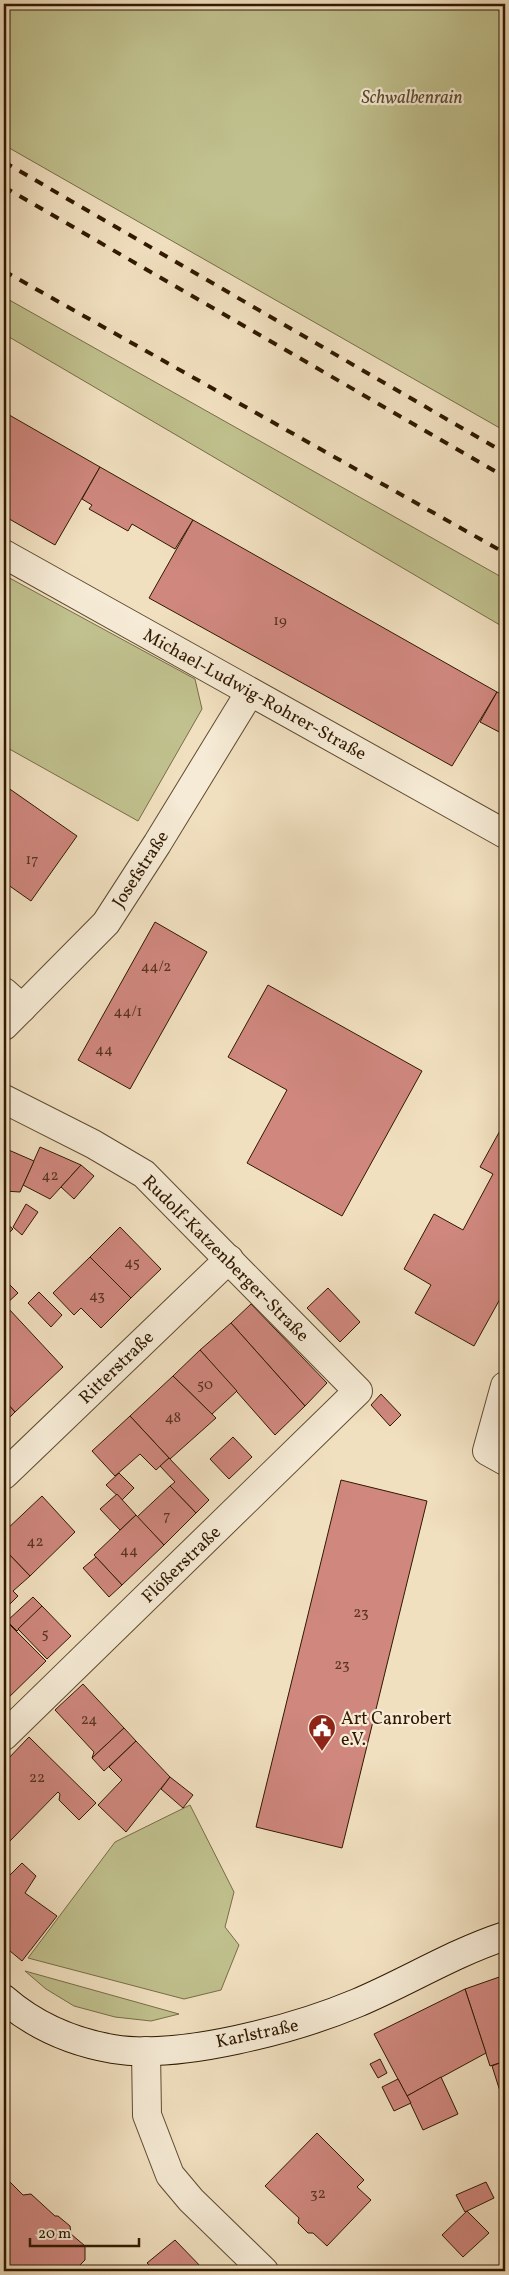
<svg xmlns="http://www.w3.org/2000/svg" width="509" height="2275" viewBox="0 0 509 2275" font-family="Vollkorn,serif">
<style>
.green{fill:#c0c18e;stroke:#786d47}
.building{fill:#cf877e;stroke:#301900}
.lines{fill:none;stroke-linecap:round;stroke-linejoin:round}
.street-casing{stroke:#604b30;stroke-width:30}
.secondary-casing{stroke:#301900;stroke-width:30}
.street{stroke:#f6ebd6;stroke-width:28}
.secondary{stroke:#f6ebd6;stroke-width:28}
.rail{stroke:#301900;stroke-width:4;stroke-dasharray:9 9;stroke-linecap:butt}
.labels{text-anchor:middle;stroke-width:4.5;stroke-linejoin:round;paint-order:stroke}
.number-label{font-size:15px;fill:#583420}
.park-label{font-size:18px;font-style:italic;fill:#5b4b2b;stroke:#f6ebd6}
.street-label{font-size:18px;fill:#301900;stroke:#f6ebd6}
.poi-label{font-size:18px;fill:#301900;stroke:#f6ebd6;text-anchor:start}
</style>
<rect width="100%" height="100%" fill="#f1e0c0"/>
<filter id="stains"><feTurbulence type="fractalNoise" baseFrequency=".004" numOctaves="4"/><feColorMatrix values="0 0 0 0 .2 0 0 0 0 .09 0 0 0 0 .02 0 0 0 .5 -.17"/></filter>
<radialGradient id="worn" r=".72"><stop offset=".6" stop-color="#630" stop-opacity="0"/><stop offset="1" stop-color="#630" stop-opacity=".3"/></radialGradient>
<!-- green -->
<g class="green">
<polygon points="4,4 505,4 505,431 4,145"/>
<polygon points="4,297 505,579 505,628 4,334"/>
<polygon points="4,575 195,679 202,709 138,821 4,746"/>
<polygon points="190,1805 234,1892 225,1927 239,1945 221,1990 184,1999 28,1958 115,1842"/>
<polygon points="25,1971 179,2014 151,2021 115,2017 74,2006 46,1989"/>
</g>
<!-- building -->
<g class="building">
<polygon points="4,412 100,467 55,545 4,516"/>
<polygon points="100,467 193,520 175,549 132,524 128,531 89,509 92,505 82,499"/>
<polygon points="193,520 497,692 452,766 149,598"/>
<polygon points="497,692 505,696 505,735 480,722"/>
<polygon points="4,785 77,836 31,901 4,882"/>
<polygon points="155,922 207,952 130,1089 78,1060"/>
<polygon points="268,985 422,1071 342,1216 247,1163 287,1090 228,1057"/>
<polygon points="502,1127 505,1129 505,1290 474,1346 415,1313 431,1285 404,1269 434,1214 463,1230 493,1174 480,1167"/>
<polygon points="40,1147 81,1165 50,1199 23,1185"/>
<polygon points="4,1148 34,1161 20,1192 4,1191"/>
<polygon points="81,1165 94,1176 74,1199 61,1187"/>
<polygon points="26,1204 38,1212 22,1235 13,1227"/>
<polygon points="7,1224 13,1229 8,1234 4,1231"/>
<polygon points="120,1227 161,1269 131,1298 90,1257"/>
<polygon points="90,1257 131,1298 101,1328 81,1308 74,1315 53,1293"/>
<polygon points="4,1279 18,1293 4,1306"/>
<polygon points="328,1288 360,1322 340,1342 307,1308"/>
<polygon points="39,1292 62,1315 51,1327 28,1303"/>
<polygon points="251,1304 327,1383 305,1406 231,1323"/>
<polygon points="8,1308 63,1367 15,1412 4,1400 4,1312"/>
<polygon points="231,1323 305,1406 275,1435 200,1350"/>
<polygon points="200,1350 237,1391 212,1414 173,1376"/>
<polygon points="173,1376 216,1418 170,1459 130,1416"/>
<polygon points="381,1394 401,1415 390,1426 371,1405"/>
<polygon points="4,1400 15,1412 4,1423"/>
<polygon points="130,1416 169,1458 156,1470 140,1454 115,1476 92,1451"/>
<polygon points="233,1437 252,1457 229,1479 210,1459"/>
<polygon points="169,1458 209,1500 196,1513 170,1486 175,1482 160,1466"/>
<polygon points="119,1473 134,1488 122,1500 106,1485"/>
<polygon points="341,1480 427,1501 342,1848 256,1827"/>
<polygon points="170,1486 196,1513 164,1545 137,1517"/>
<polygon points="117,1494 136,1515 120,1530 100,1509"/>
<polygon points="42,1496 75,1532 30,1576 4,1549 4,1532"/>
<polygon points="136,1515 164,1545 122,1585 94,1555"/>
<polygon points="4,1549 30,1576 13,1591 18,1596 4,1610"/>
<polygon points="96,1557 122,1585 109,1597 83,1568"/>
<polygon points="33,1597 42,1606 17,1631 7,1621"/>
<polygon points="42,1606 71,1636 47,1659 18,1629"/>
<polygon points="6,1621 46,1661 4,1702 4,1623"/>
<polygon points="83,1684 124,1728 92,1758 94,1752 55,1710"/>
<polygon points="124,1728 136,1741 104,1771 92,1758"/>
<polygon points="29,1737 96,1803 79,1820 59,1800 60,1794 58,1792 9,1842 4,1837 4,1763"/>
<polygon points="136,1741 170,1777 126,1832 98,1805 122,1780 109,1767"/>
<polygon points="170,1777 193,1795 183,1808 161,1789"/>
<polygon points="22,1863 36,1876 25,1893 57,1916 22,1961 4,1946 4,1881"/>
<polygon points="4,1868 10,1874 4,1881"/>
<polygon points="505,1975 505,2061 490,2066 465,1989"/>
<polygon points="465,1989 486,2053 407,2096 374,2034"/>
<polygon points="380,2059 387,2073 378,2078 370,2064"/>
<polygon points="505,2061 505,2107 492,2066"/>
<polygon points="441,2077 458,2114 423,2130 407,2096"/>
<polygon points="398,2079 411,2103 394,2111 382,2087"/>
<polygon points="317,2133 364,2180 357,2187 371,2200 327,2246 313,2233 308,2233 298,2223 299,2218 265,2186"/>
<polygon points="4,2176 23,2195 31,2194 55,2216 58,2216 70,2226 71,2234 85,2246 85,2260 74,2271 4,2271"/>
<polygon points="486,2182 494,2198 465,2212 456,2195"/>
<polygon points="467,2211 489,2233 463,2257 442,2235"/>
<polygon points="175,2240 205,2271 143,2271 149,2265 147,2263"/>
</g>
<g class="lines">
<defs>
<g id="street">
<polyline points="4,554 505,834"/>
<polyline points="4,992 22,1008"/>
<polyline points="4,1026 106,923 157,844 250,692"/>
<polyline points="4,1099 93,1144 144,1174 358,1391 4,1736"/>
<polyline points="505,1386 487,1451 505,1461"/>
<polyline points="4,1475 229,1259"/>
<polyline points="146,2051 147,2115 170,2175 191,2200 264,2271"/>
</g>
<path id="secondary" d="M4,1999c31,27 69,43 109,50 66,11 182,-20 244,-46 50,-21 96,-50 148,-67"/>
</defs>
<!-- street casing -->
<use href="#street" class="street-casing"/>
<!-- secondary casing -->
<use href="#secondary" class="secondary-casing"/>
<!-- street -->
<use href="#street" class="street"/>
<!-- secondary -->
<use href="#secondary" class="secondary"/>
<!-- rail -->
<g class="rail">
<polyline points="4,162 505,453"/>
<polyline points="4,187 505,477"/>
<polyline points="4,271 505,553"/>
</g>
</g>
<!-- icons -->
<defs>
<symbol id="civic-pin" viewBox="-11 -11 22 30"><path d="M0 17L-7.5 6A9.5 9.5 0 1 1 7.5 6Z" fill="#8f2418" stroke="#f6ebd6"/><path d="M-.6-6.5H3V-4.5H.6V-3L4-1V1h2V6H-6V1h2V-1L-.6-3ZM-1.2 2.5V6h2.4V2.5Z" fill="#fff"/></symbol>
</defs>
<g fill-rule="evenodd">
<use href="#civic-pin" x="306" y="1712" width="32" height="43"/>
</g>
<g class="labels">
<!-- number labels -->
<g class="number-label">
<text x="280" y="625">19</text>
<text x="32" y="864">17</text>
<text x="156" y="971">44/2</text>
<text x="128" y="1016">44/1</text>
<text x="104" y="1054">44</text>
<text x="50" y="1180">42</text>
<text x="132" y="1267">45</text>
<text x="97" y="1300">43</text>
<text x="205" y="1389">50</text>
<text x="173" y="1422">48</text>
<text x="167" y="1520">7</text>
<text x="35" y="1546">42</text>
<text x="129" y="1555">44</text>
<text x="361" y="1617">23</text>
<text x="45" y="1638">5</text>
<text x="342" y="1669">23</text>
<text x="89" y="1724">24</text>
<text x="37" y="1782">22</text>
<text x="318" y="2198">32</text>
</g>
<!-- park labels -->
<g class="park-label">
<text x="412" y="103">Schwalbenrain</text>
</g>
<!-- street labels -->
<g class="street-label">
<text transform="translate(255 694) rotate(29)" y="6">Michael-Ludwig-Rohrer-Straße</text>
<text transform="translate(140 869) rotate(-57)" y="6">Josefstraße</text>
<text transform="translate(226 1258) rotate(45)" y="6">Rudolf-Katzenberger-Straße</text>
<text transform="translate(116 1367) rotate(-44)" y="6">Ritterstraße</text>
<text transform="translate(181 1564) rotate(-44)" y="6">Flößerstraße</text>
<text transform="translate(257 2033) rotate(-12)" y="6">Karlstraße</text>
</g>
<!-- poi labels -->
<g class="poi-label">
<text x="341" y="1724">Art Canrobert<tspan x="341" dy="21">e.V.</tspan></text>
</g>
</g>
<!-- margin -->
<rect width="509" height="2275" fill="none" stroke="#f1e0c0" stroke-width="20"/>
<rect x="5" y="5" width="499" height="2265" fill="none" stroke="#301900" stroke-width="2.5"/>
<rect x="10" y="10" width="489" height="2255" fill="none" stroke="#301900"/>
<!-- scale -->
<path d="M30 2238v8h109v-8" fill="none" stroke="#301900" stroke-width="2.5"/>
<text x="38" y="2238" font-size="15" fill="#301900" stroke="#f6ebd6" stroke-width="4" paint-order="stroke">20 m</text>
<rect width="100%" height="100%" filter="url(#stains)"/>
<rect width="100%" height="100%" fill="url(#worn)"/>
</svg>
